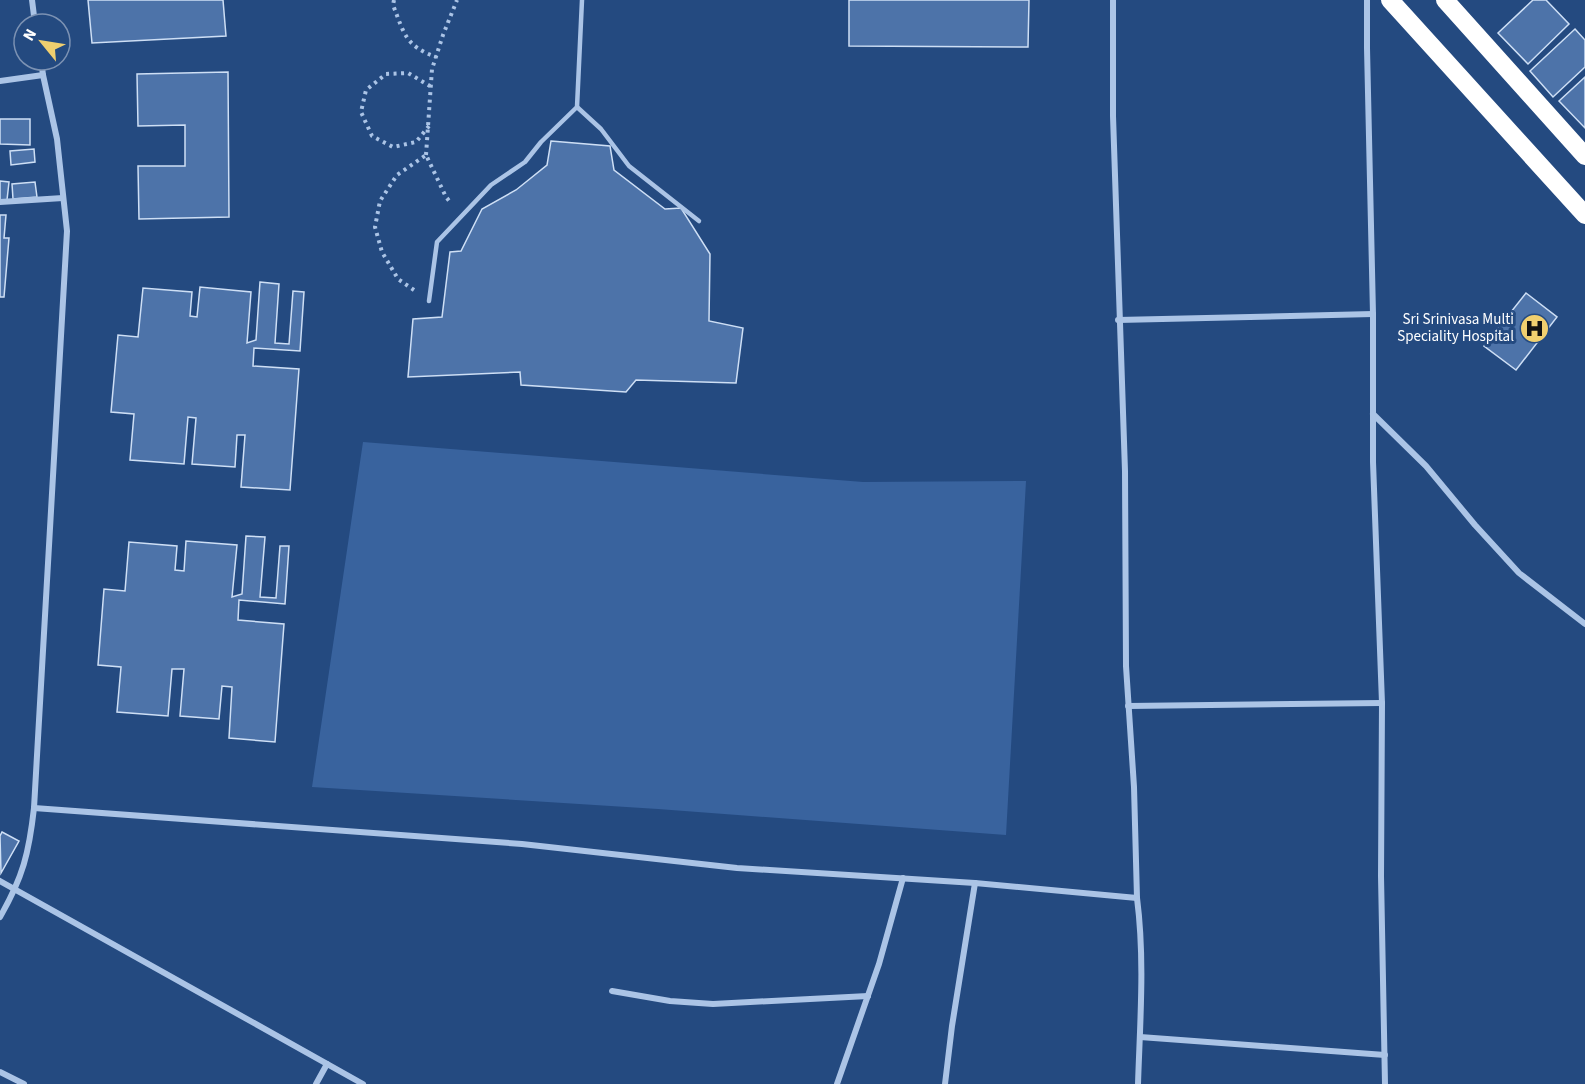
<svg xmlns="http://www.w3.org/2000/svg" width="1585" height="1084" viewBox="0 0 1585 1084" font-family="'Source Sans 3',sans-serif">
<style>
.green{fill:#39639e}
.building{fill:#4d73a9;stroke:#cedff5;stroke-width:1.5}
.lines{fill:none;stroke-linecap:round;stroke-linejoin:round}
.path{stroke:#abc4e6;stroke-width:4;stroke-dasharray:3 4.5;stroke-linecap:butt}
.lane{stroke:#abc4e6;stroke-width:4.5}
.street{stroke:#abc4e6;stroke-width:6}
.highway{stroke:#fff;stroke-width:18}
.labels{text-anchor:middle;stroke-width:6;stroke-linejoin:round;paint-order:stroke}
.poi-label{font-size:15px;fill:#fff;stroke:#244a80;text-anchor:end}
</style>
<rect width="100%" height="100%" fill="#244a80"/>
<!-- green -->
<polygon class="green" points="363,442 863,482 1026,481 1006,835 658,809 312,787"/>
<!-- building -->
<g class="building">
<polygon points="88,0 223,0 226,36 92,43"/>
<polygon points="849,0 1029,0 1028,47 849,46"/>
<polygon points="1533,0 1546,0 1569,24 1528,64 1498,33"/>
<polygon points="1575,29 1585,40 1585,67 1553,97 1530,71"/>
<polygon points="228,72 229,217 139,219 138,166 185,166 185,125 138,126 137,74"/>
<polygon points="1585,77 1585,128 1559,101"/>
<polygon points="0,119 30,119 30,145 0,144"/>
<polygon points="551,141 610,146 614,170 665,209 681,208 710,254 709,321 743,328 736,383 636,380 626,392 521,385 520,372 408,377 413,319 442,317 450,252 461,251 482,209 516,190 547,165"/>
<polygon points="34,149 35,162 11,165 10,151"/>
<polygon points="0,181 9,182 7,200 0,200"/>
<polygon points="35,182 37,197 13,199 12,184"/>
<polygon points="0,215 6,215 4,238 9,238 4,297 0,297"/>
<polygon points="260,282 279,284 275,343 289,344 293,291 304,292 300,351 254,348 253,366 299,369 290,490 241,487 245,435 237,435 235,467 192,464 196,418 188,417 184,464 130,460 134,414 111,412 118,335 138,337 143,288 192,292 190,316 197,317 200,287 251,292 247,343 256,340"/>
<polygon points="1526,293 1557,317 1516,370 1484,346"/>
<polygon points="246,536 265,537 260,597 276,598 280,546 289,546 285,604 239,600 238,620 284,624 275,742 229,738 232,687 222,686 219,719 180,716 184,669 172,669 168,716 117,712 121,667 98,665 104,589 125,591 129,542 177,546 175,570 184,571 186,541 237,545 232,597 242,594"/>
<polygon points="2,832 19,841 1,873 0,836"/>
</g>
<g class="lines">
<!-- path -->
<g class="path">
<path d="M394,0l-1,5c11,28 12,41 43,52"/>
<polyline points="429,126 416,142 393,147 372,136 361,112 366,90 386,74 408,73 430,86"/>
<polyline points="426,155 432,69 443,35 457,0"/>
<polyline points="414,290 398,279 382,252 375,227 380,201 397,175 426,155 446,197 451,203"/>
</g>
<!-- lane -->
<g class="lane">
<polyline points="577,107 601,129 629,166 699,221"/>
<polyline points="429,301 437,242 491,185 525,162 541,142 577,107 582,0"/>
</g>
<!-- street -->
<g class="street">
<polyline points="32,0 35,24"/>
<polyline points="1367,0 1367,48 1373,314 1373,462 1382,703 1381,876 1385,1084"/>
<polyline points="0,81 43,75 41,60"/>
<polyline points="0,202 63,198"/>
<polyline points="1118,320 1373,314"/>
<polyline points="1373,414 1426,466 1475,525 1519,573 1585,624"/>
<polyline points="1128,706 1382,703"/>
<polyline points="34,808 522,844 737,868 975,883 1137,898 1134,787 1126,666 1125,471 1113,116 1113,0"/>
<polyline points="0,881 363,1084"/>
<path d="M1137,898c8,62 3,124 1,186"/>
<path d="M0,917c23,-40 29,-64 34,-109l33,-577 -10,-92 -14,-64"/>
<polyline points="612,991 670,1001 713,1004 868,996"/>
<polyline points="1140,1037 1385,1055"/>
<polyline points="0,1072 24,1084"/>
<polyline points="316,1084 327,1064"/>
<polyline points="837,1084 879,964 903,878"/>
<polyline points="945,1084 952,1026 975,883"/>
</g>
<!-- highway -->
<g class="highway">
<polyline points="1390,0 1585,215"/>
<polyline points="1445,0 1585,156"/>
</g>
</g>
<!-- icons -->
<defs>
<symbol id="hospital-disc" viewBox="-11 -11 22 22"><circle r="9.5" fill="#f0cf6f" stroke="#244a80"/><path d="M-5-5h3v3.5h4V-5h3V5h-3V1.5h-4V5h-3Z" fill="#111"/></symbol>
</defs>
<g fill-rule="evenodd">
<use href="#hospital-disc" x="1518" y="312" width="33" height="33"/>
</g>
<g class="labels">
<!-- poi labels -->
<g class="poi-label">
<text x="1514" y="324">Sri Srinivasa Multi<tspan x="1514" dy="17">Speciality Hospital</tspan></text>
</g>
</g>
<!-- north arrow -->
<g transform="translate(42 42) rotate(300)"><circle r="28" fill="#244a80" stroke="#7c92b3" stroke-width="1.5"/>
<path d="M0-4.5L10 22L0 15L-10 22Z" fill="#f0cf6f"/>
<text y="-9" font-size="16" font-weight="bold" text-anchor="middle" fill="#ffffff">N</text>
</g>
</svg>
